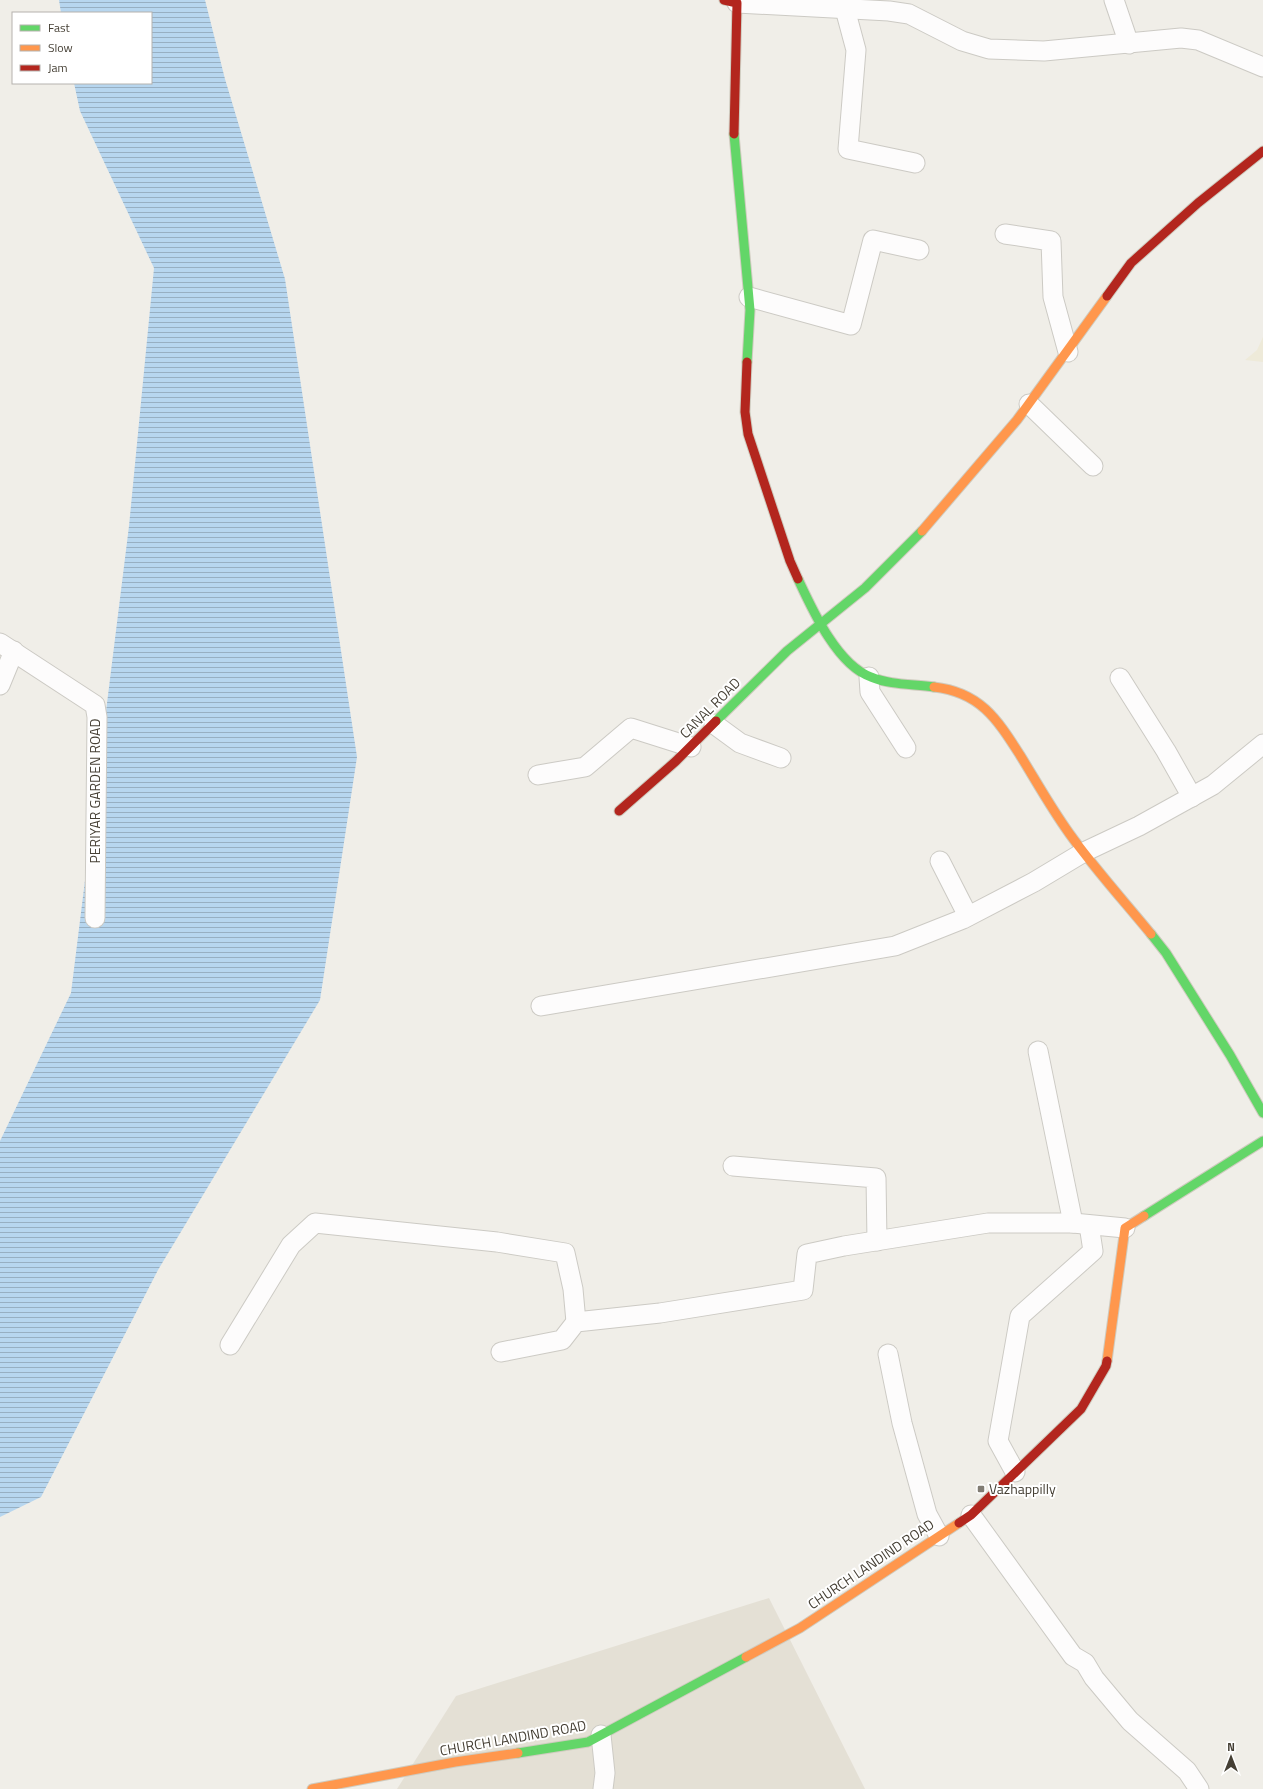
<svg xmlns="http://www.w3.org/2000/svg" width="1263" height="1789" viewBox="0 0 1263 1789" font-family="'Titillium Web',sans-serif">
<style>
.residential{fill:#e4e0d5}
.education{fill:#eeead9}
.water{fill:url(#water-rules)}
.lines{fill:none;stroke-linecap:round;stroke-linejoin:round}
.street-casing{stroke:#cccac4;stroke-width:21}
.fast-casing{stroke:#cfcbbf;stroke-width:11}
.slow-casing{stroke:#cfcbbf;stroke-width:11}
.jam-casing{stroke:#cfcbbf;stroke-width:11}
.street{stroke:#fdfcfc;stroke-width:19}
.fast{stroke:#63d668;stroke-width:9}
.slow{stroke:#ff974d;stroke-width:9}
.jam{stroke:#b3261e;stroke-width:9}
.poi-dot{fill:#817c73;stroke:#fff;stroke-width:1.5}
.labels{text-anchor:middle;stroke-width:4;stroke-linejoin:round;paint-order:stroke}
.street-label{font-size:14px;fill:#453f34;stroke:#fff}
.poi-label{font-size:14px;fill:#453f34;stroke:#fff;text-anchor:start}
</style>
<defs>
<pattern id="water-rules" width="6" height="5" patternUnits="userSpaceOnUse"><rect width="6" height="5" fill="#b7d6ef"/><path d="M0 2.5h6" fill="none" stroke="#97afc2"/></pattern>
</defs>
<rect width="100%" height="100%" fill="#f0eee8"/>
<!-- residential -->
<polygon class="residential" points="769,1598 865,1789 397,1789 456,1696"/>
<!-- education -->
<polygon class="education" points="1263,337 1263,362 1245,360 1257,350"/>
<!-- water -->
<polygon class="water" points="59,0 205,0 225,79 285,279 357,757 320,1000 158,1270 41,1497 0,1517 0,1141 71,993 129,526 154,268 80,111 74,83 151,83 151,13 61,13"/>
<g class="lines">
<defs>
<g id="street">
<polyline points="1114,0 1129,44"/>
<polyline points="737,3 889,11 909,14 962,41 989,49 1044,51 1181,38 1198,40 1263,67"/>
<polyline points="845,9 856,50 848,149 915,163"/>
<polyline points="1005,234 1051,241 1053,297 1068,352"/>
<polyline points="749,297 851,325 873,240 919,250"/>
<polyline points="1029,404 1093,466"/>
<polyline points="0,643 95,705 97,717 95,918"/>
<polyline points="869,677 870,692 906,748"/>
<polyline points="1120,678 1166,751 1192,797"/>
<polyline points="0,685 14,651"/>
<polyline points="714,724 740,743 781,758"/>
<polyline points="538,775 585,767 631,728 691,747"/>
<polyline points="940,861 968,916"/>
<polyline points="541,1006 895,946 963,919 1034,882 1084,852 1139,826 1213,785 1263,744"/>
<polyline points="1038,1051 1073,1223"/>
<polyline points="733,1166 876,1178 877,1241"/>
<polyline points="230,1345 291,1245 315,1223 497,1242 565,1253 573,1289 576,1322"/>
<polyline points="501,1352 562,1340 576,1322 660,1313 803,1290 807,1254 844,1246 988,1223 1073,1223 1125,1228"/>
<polyline points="888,1354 902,1423 927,1514 939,1536"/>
<polyline points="1015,1472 998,1441 1020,1316 1093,1251 1089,1225"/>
<polyline points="971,1515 1073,1656 1085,1663 1094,1678 1130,1721 1187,1771 1199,1789"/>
<polyline points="601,1735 605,1773 603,1789"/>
</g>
<g id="fast">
<polyline points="734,134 750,310 747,362"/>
<path d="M798,579c14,30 39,86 73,98 19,8 42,7 63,10"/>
<polyline points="716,721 787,651 865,588 922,531"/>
<polyline points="1151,934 1166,953 1230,1055 1263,1113"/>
<polyline points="1144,1216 1263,1141"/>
<polyline points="518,1753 588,1742 746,1657"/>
</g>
<g id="slow">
<polyline points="922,531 1017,420 1107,296"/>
<path d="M934,687c46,5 63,32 86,68 16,26 31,53 49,78 25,35 55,68 82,101"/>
<polyline points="1107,1361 1125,1228 1144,1216"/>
<polyline points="746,1657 800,1628 959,1523"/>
<polyline points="312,1789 455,1762 518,1753"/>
</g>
<g id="jam">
<polyline points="724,0 737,3 734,134"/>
<polyline points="1107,296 1131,263 1198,203 1263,151"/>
<polyline points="747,362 745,412 748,434 790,561 798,579"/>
<polyline points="619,811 676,761 716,721"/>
<polyline points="959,1523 971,1515 1081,1409 1106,1366 1107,1361"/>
</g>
</defs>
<!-- street casing -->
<use href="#street" class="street-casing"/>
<!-- fast casing -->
<use href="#fast" class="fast-casing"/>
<!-- slow casing -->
<use href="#slow" class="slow-casing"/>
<!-- jam casing -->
<use href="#jam" class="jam-casing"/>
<!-- street -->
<use href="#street" class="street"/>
<!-- fast -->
<use href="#fast" class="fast"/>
<!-- slow -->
<use href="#slow" class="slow"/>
<!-- jam -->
<use href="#jam" class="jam"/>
</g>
<!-- markers -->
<rect class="poi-dot" x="977" y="1485" width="8" height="8" rx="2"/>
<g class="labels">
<!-- street labels -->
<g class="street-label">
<text transform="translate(710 708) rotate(-45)" y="5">CANAL ROAD</text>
<text transform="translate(95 791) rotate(-90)" y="5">PERIYAR GARDEN ROAD</text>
<text transform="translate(871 1564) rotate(-34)" y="5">CHURCH LANDIND ROAD</text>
<text transform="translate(513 1738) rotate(-10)" y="5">CHURCH LANDIND ROAD</text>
</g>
<!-- poi labels -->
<g class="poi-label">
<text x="989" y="1494">Vazhappilly</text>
</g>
</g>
<!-- legend -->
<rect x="12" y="12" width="140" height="72" fill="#ffffff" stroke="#b5b2ae"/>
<rect x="20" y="25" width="20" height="6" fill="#63d668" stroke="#b5b2ae"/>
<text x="48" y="32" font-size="12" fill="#453f34">Fast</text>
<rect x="20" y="45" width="20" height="6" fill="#ff974d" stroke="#b5b2ae"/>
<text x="48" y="52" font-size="12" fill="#453f34">Slow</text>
<rect x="20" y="65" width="20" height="6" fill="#b3261e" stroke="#b5b2ae"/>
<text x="48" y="72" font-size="12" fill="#453f34">Jam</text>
<!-- north arrow -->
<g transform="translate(1231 1757)" stroke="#ffffff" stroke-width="3" paint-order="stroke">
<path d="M0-3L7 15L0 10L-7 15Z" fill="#453f34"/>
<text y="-6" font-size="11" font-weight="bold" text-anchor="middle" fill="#453f34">N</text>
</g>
</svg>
